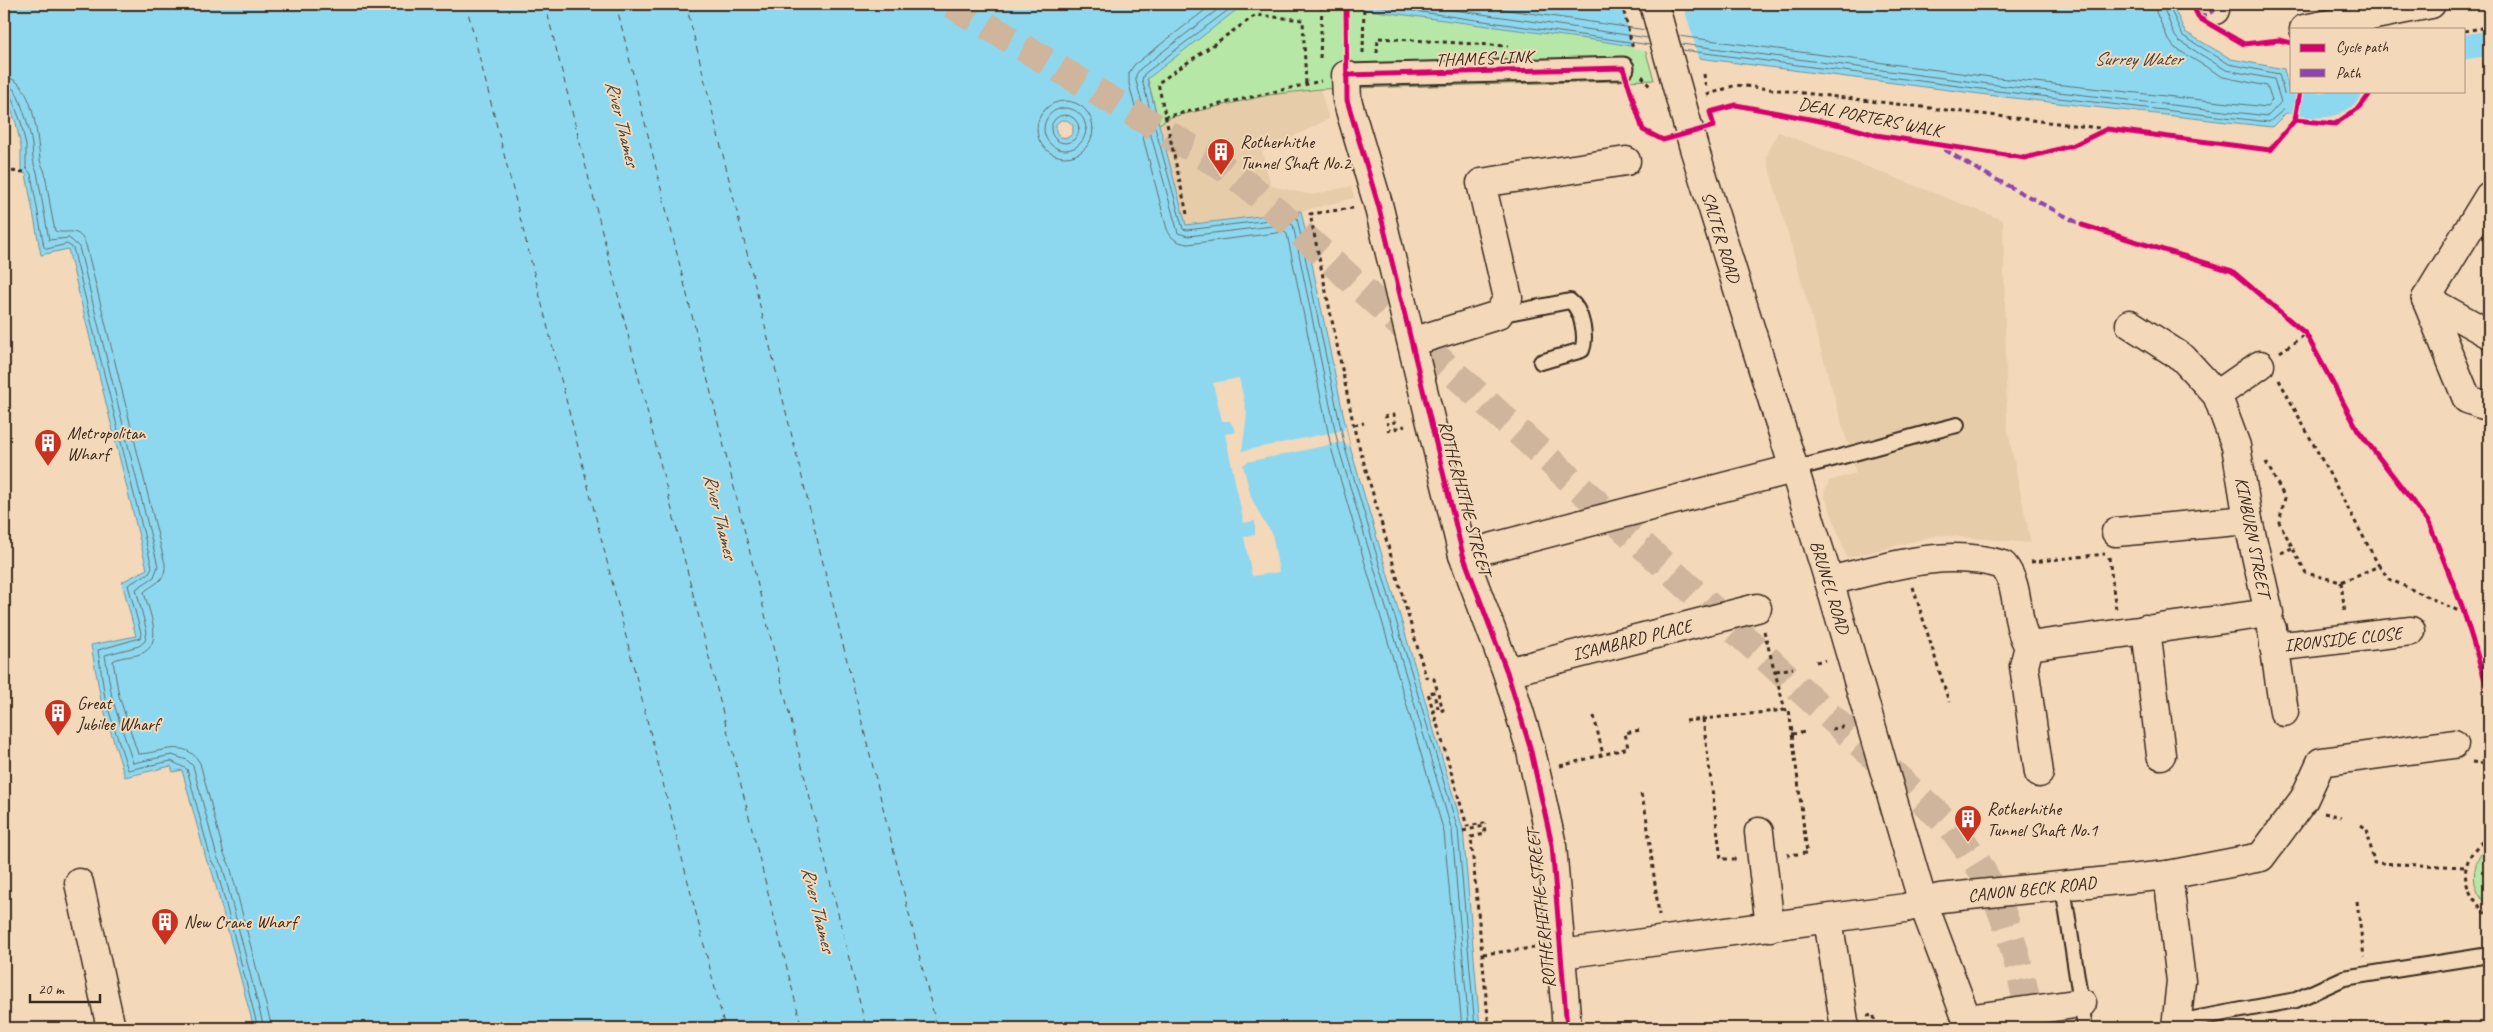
<svg xmlns="http://www.w3.org/2000/svg" width="2493" height="1032" viewBox="0 0 2493 1032" font-family="Caveat,sans-serif">
<style>
.built{fill:#e6cca9}
.green{fill:#b6e7a7;stroke:#788862}
.water{fill:#8ed8ef;stroke:#6d929b;fill-rule:evenodd}
.pier{fill:#f3d8ba}
.lines{fill:none;stroke-linecap:round;stroke-linejoin:round}
.shore{stroke:#5c7072;stroke-width:1}
.canal{stroke:#8ed8ef;stroke-width:25}
.ferry{stroke:#47443d;stroke-width:1;stroke-dasharray:6 5;stroke-linecap:butt}
.primary-tunnel{stroke:#ceb59b;stroke-width:28;stroke-dasharray:28 14;stroke-linecap:butt}
.service-casing{stroke:#3b2a1e;stroke-width:18}
.pedestrian-casing{stroke:#3b2a1e;stroke-width:25}
.minor-casing{stroke:#3b2a1e;stroke-width:31}
.secondary-casing{stroke:#3b2a1e;stroke-width:31}
.path{stroke:#3b2a1e;stroke-width:3;stroke-dasharray:4 4;stroke-linecap:butt}
.service{stroke:#f3d8ba;stroke-width:14}
.pedestrian{stroke:#f3d8ba;stroke-width:21}
.minor{stroke:#f3d8ba;stroke-width:28}
.secondary{stroke:#f3d8ba;stroke-width:28}
.quiet{stroke:#8e44ad;stroke-width:4;stroke-dasharray:8 4;stroke-linecap:butt}
.cycleway-casing{stroke:#f3d8ba;stroke-width:8}
.cycleway{stroke:#d6006c;stroke-width:5}
.labels{text-anchor:middle;stroke-width:4;stroke-linejoin:round;paint-order:stroke}
.street-label{font-size:18px;fill:#3b2a1e;stroke:#f3d8ba}
.poi-label{font-size:18px;fill:#3b2a1e;stroke:#f3d8ba;text-anchor:start}
.water-label{font-size:19px;font-style:italic;fill:#47443d;stroke:#f3d8ba}
</style>
<rect width="100%" height="100%" fill="#f3d8ba"/>
<filter id="ink" filterUnits="userSpaceOnUse"><feTurbulence type="fractalNoise" baseFrequency=".02" numOctaves="2"/><feDisplacementMap in="SourceGraphic" scale="10" xChannelSelector="R" yChannelSelector="G"/><feConvolveMatrix kernelMatrix="1 2 1 2 8 2 1 2 1" color-interpolation-filters="sRGB"/></filter>
<g filter="url(#ink)">
<!-- built -->
<g class="built">
<polygon points="1320,89 1329,119 1262,152 1271,186 1312,195 1351,186 1354,198 1301,211 1186,225 1159,124 1171,117 1269,95"/>
<polygon points="1778,132 2003,220 2007,428 2031,543 1938,535 1847,558 1824,493 1829,481 1856,473 1766,157"/>
</g>
<!-- green -->
<g class="green">
<polygon points="1129,4 1632,4 1654,80 1320,89 1269,95 1171,117 1159,124"/>
<path d="M2489,844v63c-20,-18 -19,-44 0,-63z"/>
</g>
<!-- water -->
<g class="water">
<path d="M4,4h1240l-97,75 39,146 115,-14 49,236 113,382 17,199h-1226l-42,-157 -5,-9 -25,-92 -9,2 -2,-6 -46,11 -24,-77 -10,-55 45,-9 -14,-54 25,-13 -79,-320 -27,6 -15,-81 -5,-2v-25l-5,-24 -12,-33zM1061,120h6l6,5v9l-6,4 -7,-1 -4,-5v-8z"/>
<polygon points="1323,4 2172,4 2185,32 2231,59 2284,69 2289,92 2294,93 2291,113 2286,113 2272,127 1996,96 1706,59 1601,41"/>
</g>
<!-- pier -->
<g class="pier">
<polygon points="1622,4 1683,4 1700,61 1633,49"/>
<polygon points="1239,378 1247,414 1242,451 1344,430 1345,424 1350,447 1343,442 1247,462 1243,465 1251,497 1262,519 1272,533 1279,572 1252,576 1244,537 1255,535 1255,521 1244,523 1225,434 1236,432 1230,421 1222,421 1213,383"/>
</g>
<g class="lines">
<!-- shore -->
<g class="shore">
<path d="M1213,4l-79,61 -5,8v11l38,145c4,10 11,14 21,15l96,-12 3,2 45,217 112,381 18,196"/>
<polyline points="1225,4 1140,69 1136,75 1136,81 1178,233 1188,236 1290,224 1293,225 1339,449 1452,831 1469,1028"/>
<polyline points="1236,4 1144,74 1142,80 1183,229 1187,230 1295,217 1297,218 1345,448 1458,830 1475,1028"/>
<polyline points="1365,4 1650,45"/>
<polyline points="1412,4 1648,38"/>
<polyline points="1467,4 1646,30"/>
<polyline points="1678,36 1998,78 2267,107 2272,100 2267,86 2223,77 2175,48 2168,39 2156,12 2154,4"/>
<polyline points="1681,44 1997,85 2268,116 2281,102 2274,79 2226,70 2179,41 2175,36 2162,4"/>
<polyline points="1682,50 1997,91 2269,122 2287,107 2289,99 2284,94 2279,74 2229,64 2183,36 2168,4"/>
<path d="M4,77c30,1 33,60 36,82 0,5 4,9 5,14 3,19 6,39 10,58 13,4 23,-6 31,14l79,319c1,18 -11,19 -21,28 4,18 22,53 -4,62 -8,3 -19,2 -27,7l6,35 19,58c21,0 47,-17 62,9l24,91 6,12 42,162"/>
<path d="M4,85l11,5c8,17 14,36 17,55 1,12 0,16 5,27l12,68 20,-2 10,9 79,319 -4,11 -18,12 11,43 -2,9 -6,5 -34,9 7,43 21,65 39,-8 15,5 6,6 24,91 6,11 41,160"/>
<polyline points="4,91 10,94 21,122 26,146 26,168 31,174 44,247 47,249 67,244 73,248 152,567 149,573 128,585 141,633 140,638 98,650 105,699 128,770 171,761 187,769 211,860 217,870 258,1028"/>
<circle cx="1065" cy="129" r="28"/>
<circle cx="1065" cy="129" r="21"/>
<circle cx="1065" cy="129" r="14"/>
</g>
<!-- canal -->
<g class="canal">
<polyline points="2464,47 2489,43"/>
<path d="M2294,102c21,4 40,7 56,-11"/>
</g>
<!-- ferry -->
<g class="ferry">
<polyline points="466,4 725,1028"/>
<polyline points="545,4 802,1028"/>
<polyline points="616,4 866,1028"/>
<polyline points="686,4 937,1028"/>
</g>
<!-- primary-tunnel -->
<path class="primary-tunnel" d="M951,4l270,162 30,22 697,636c56,63 67,125 85,204"/>
<defs>
<g id="service">
<path d="M1498,315l72,-14c12,9 17,36 12,49l-41,12"/>
<path d="M1793,469c55,-13 109,-30 164,-44"/>
<polyline points="2063,887 2085,1028"/>
<polyline points="2177,1022 2296,1000 2344,978 2489,955"/>
</g>
<polyline id="pedestrian" points="1346,75 1623,68"/>
<g id="minor">
<polyline points="2213,4 2215,10"/>
<polyline points="2304,29 2431,4"/>
<polyline points="1346,75 1347,100 1378,204 1463,555 1507,672 1530,747 1552,845 1567,1028"/>
<polyline points="2426,299 2467,399 2489,407"/>
<polyline points="2426,299 2489,196"/>
<polyline points="2426,299 2489,334"/>
<polyline points="1412,342 1498,315 1508,298 1481,183 1626,161"/>
<polyline points="2217,395 2260,365"/>
<polyline points="2116,532 2248,520"/>
<polyline points="1463,555 1793,469"/>
<path d="M1829,581c56,-13 116,-34 174,-16 19,23 10,57 26,81l-5,20 15,107"/>
<polyline points="2146,629 2161,755"/>
<polyline points="2272,629 2284,712"/>
<polyline points="2029,646 2269,613 2248,520 2236,446 2217,395 2183,358 2130,324"/>
<polyline points="2274,647 2411,631"/>
<polyline points="1507,672 1757,608"/>
<polyline points="1759,832 1770,927"/>
<polyline points="2168,875 2181,981 2176,1028"/>
<polyline points="79,883 111,1028"/>
<polyline points="1828,919 1845,1028"/>
<polyline points="1561,958 1569,953 1905,908 1940,898 2168,875 2261,857 2304,799 2321,762 2454,744"/>
<polyline points="1967,1019 2082,1003"/>
</g>
<polyline id="secondary" points="1654,4 1694,148 1829,581 1923,903 1970,1028"/>
</defs>
<!-- service casing -->
<use href="#service" class="service-casing"/>
<!-- pedestrian casing -->
<use href="#pedestrian" class="pedestrian-casing"/>
<!-- minor casing -->
<use href="#minor" class="minor-casing"/>
<!-- secondary casing -->
<use href="#secondary" class="secondary-casing"/>
<!-- path -->
<g class="path">
<polyline points="1622,4 1633,49"/>
<polyline points="2464,31 2489,27"/>
<polyline points="1363,53 1364,4"/>
<polyline points="1377,53 1378,38 1508,46"/>
<polyline points="1320,58 1322,4"/>
<polyline points="1704,74 1706,89"/>
<polyline points="1642,76 1650,87"/>
<polyline points="1707,95 1736,85 2107,129"/>
<polyline points="1164,117 1321,81"/>
<polyline points="4,171 28,172"/>
<polyline points="1353,208 1310,214 1355,432 1426,677 1434,679 1443,710 1439,711 1433,692 1428,693 1467,826 1484,823 1485,834 1471,837 1489,1028"/>
<polyline points="1187,214 1158,83 1256,15 1303,20 1306,85"/>
<polyline points="2280,352 2306,334"/>
<polyline points="2279,380 2379,566"/>
<polyline points="1384,417 1394,415 1395,422 1386,424"/>
<polyline points="1354,425 1364,423"/>
<polyline points="1387,431 1405,426"/>
<polyline points="2266,462 2285,498 2279,522 2306,573 2341,582 2379,566 2389,579 2465,614"/>
<polyline points="2281,553 2292,548"/>
<polyline points="2109,557 2116,610"/>
<polyline points="2031,562 2105,554"/>
<polyline points="2341,582 2345,613"/>
<polyline points="1913,587 1949,702"/>
<polyline points="1764,631 1785,710 1789,709 1807,853 1787,855"/>
<polyline points="1816,662 1825,660"/>
<polyline points="1776,671 1793,668"/>
<polyline points="1594,716 1603,755"/>
<polyline points="1703,719 1721,859 1738,859"/>
<polyline points="1686,721 1785,710"/>
<polyline points="1832,729 1846,726"/>
<polyline points="1792,734 1806,732"/>
<polyline points="2472,762 2489,764"/>
<polyline points="1560,766 1628,748 1625,733 1640,730"/>
<polyline points="2489,784 2489,790"/>
<polyline points="1641,794 1646,814 1659,915"/>
<polyline points="2324,813 2341,817"/>
<polyline points="2361,825 2367,829 2374,863 2465,867"/>
<polyline points="1463,831 1484,826"/>
<path d="M2489,836c-22,16 -32,38 -15,63 5,6 8,13 15,17"/>
<polyline points="2357,901 2364,957"/>
<polyline points="1483,954 1534,948"/>
<polyline points="1867,1016 1874,1015 1875,1028"/>
</g>
<!-- service -->
<use href="#service" class="service"/>
<!-- pedestrian -->
<use href="#pedestrian" class="pedestrian"/>
<!-- minor -->
<use href="#minor" class="minor"/>
<!-- secondary -->
<use href="#secondary" class="secondary"/>
<!-- quiet -->
<g class="quiet">
<polyline points="2199,18 2215,10"/>
<polyline points="1944,149 1971,166 2082,225"/>
</g>
<defs>
<g id="cycleway">
<polyline points="1346,4 1347,100 1378,204 1463,555 1507,672 1530,747 1552,845 1567,1028"/>
<polyline points="2192,4 2199,18 2244,44 2279,40 2292,43"/>
<polyline points="1346,75 1623,68 1643,130 1663,140 1714,126 1710,112 1736,105 1841,125 1876,135 2025,158 2074,145 2107,129 2270,150 2295,120 2300,91"/>
<polyline points="2295,120 2335,124 2360,107 2372,91"/>
<polyline points="2082,225 2232,271 2306,334 2358,430 2429,523 2462,606 2489,693"/>
</g>
</defs>
<!-- cycleway casing -->
<use href="#cycleway" class="cycleway-casing"/>
<!-- cycleway -->
<use href="#cycleway" class="cycleway"/>
</g>
</g>
<!-- icons -->
<defs>
<symbol id="building-pin" viewBox="-11 -11 22 30"><path d="M0 17L-7.5 6A9.5 9.5 0 1 1 7.5 6Z" fill="#c8321e" stroke="#f3d8ba"/><path d="M-4-6H4V6H1V3H-1V6H-4ZM-2.5-4.3h1.7v1.8h-1.7ZM.8-4.3h1.7v1.8H.8ZM-2.5-1h1.7V.8h-1.7ZM.8-1h1.7V.8H.8Z" fill="#fff"/></symbol>
</defs>
<g fill-rule="evenodd">
<use href="#building-pin" x="1205" y="136" width="32" height="43"/>
<use href="#building-pin" x="32" y="427" width="32" height="43"/>
<use href="#building-pin" x="42" y="697" width="32" height="43"/>
<use href="#building-pin" x="1952" y="803" width="32" height="43"/>
<use href="#building-pin" x="149" y="906" width="32" height="43"/>
</g>
<g class="labels">
<!-- street labels -->
<g class="street-label">
<text transform="translate(1484 58) rotate(-2)" y="6">THAMES LINK</text>
<text transform="translate(1870 117) rotate(11)" y="6">DEAL PORTERS WALK</text>
<text transform="translate(1721 237) rotate(73)" y="6">SALTER ROAD</text>
<text transform="translate(1465 498) rotate(75)" y="6">ROTHERHITHE STREET</text>
<text transform="translate(2253 537) rotate(79)" y="6">KINBURN STREET</text>
<text transform="translate(1830 587) rotate(73)" y="6">BRUNEL ROAD</text>
<text transform="translate(2343 639) rotate(-6)" y="6">IRONSIDE CLOSE</text>
<text transform="translate(1632 640) rotate(-14)" y="6">ISAMBARD PLACE</text>
<text transform="translate(2032 889) rotate(-6)" y="6">CANON BECK ROAD</text>
<text transform="translate(1541 909) rotate(-96)" y="6">ROTHERHITHE STREET</text>
</g>
<!-- poi labels -->
<g class="poi-label">
<text x="1240" y="148">Rotherhithe<tspan x="1240" dy="21">Tunnel Shaft No.2</tspan></text>
<text x="67" y="439">Metropolitan<tspan x="67" dy="21">Wharf</tspan></text>
<text x="77" y="709">Great<tspan x="77" dy="21">Jubilee Wharf</tspan></text>
<text x="1987" y="815">Rotherhithe<tspan x="1987" dy="21">Tunnel Shaft No.1</tspan></text>
<text x="184" y="928">New Crane Wharf</text>
</g>
<!-- water labels -->
<g class="water-label">
<text x="2138" y="65">Surrey Water</text>
<text transform="translate(623 123) rotate(76)" y="7">River Thames</text>
<text transform="translate(721 516) rotate(76)" y="7">River Thames</text>
<text transform="translate(819 909) rotate(76)" y="7">River Thames</text>
</g>
</g>
<!-- margin -->
<rect width="2493" height="1032" fill="none" stroke="#f3d8ba" stroke-width="20"/>
<rect x="10" y="10" width="2473" height="1012" fill="none" stroke="#3b2a1e" stroke-width="2" filter="url(#ink)"/>
<!-- legend -->
<rect x="2290" y="28" width="175" height="65" fill="#f3d8ba" stroke="#a9927c"/>
<rect x="2300" y="44" width="25" height="8" fill="#d6006c" stroke="#a9927c"/>
<text x="2336" y="52" font-size="15" fill="#3b2a1e">Cycle path</text>
<rect x="2300" y="69" width="25" height="8" fill="#8e44ad" stroke="#a9927c"/>
<text x="2336" y="78" font-size="15" fill="#3b2a1e">Path</text>
<!-- scale -->
<path d="M30 994v8h70v-8" fill="none" stroke="#3b2a1e" stroke-width="2.5"/>
<text x="38" y="994" font-size="15" fill="#3b2a1e" stroke="#f3d8ba" stroke-width="4" paint-order="stroke">20 m</text>
</svg>
